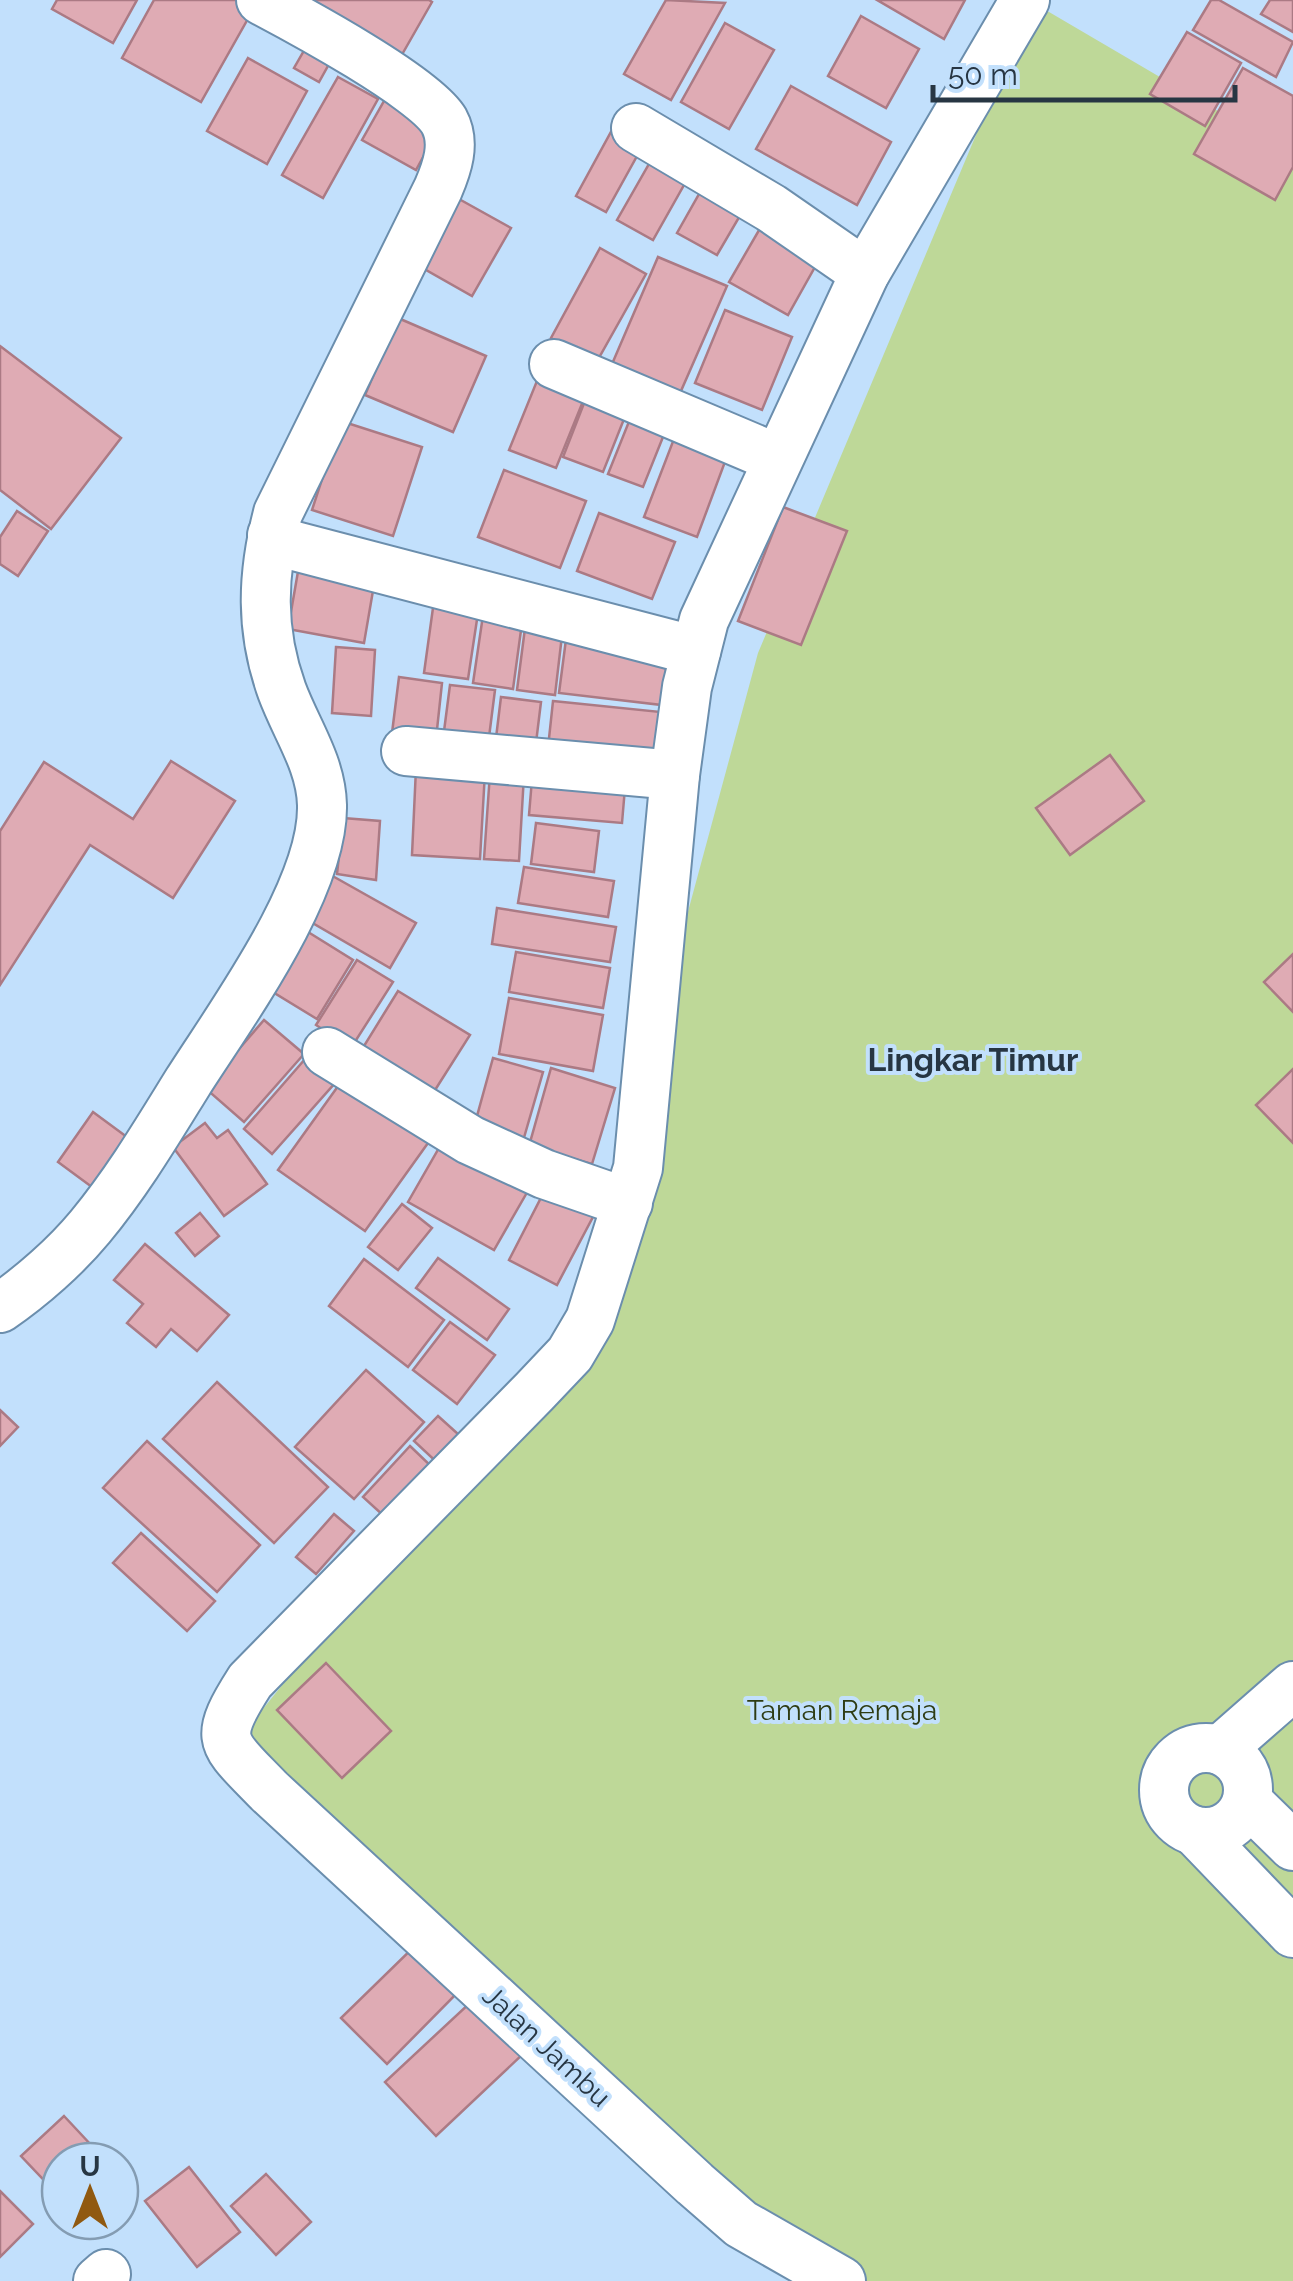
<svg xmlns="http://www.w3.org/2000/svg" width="1293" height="2281" viewBox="0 0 1293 2281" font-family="Raleway,sans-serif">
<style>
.green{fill:#bed898}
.building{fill:#dfabb4;stroke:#ab7a84;stroke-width:2.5}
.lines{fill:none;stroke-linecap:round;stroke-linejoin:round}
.street-casing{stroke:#6b8ead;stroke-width:52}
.street{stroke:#fff;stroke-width:48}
.labels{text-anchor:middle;stroke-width:8;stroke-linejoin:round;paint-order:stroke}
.park-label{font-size:28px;fill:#2e3c14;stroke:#c2e0fc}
.street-label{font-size:28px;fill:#273643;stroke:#c2e0fc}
.quarter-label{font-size:32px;font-weight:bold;fill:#273643;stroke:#c2e0fc}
</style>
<rect width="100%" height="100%" fill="#c2e0fc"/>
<!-- green -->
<polygon class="green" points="1032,2 1293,155 1293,2281 834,2281 242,1735 578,1318 758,653"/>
<!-- building -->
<g class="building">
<polygon points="57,0 137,0 113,43 52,9"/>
<polygon points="154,0 239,0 254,8 201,102 122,58"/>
<polygon points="304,0 429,0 432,2 396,65"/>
<polygon points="666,0 725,3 671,100 624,74"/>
<polygon points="877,0 965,0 944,39"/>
<polygon points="1211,0 1219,0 1293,42 1276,77 1193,30"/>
<polygon points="1270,0 1293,0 1293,32 1261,14"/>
<polygon points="861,16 919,49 886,108 828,76"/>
<polygon points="725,23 774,50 729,129 681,102"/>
<polygon points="1187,32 1241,63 1205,126 1150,94"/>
<polygon points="309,42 334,55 319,82 294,68"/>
<polygon points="248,58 307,91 267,164 207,131"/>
<polygon points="1243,68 1293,96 1293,167 1275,200 1194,154"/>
<polygon points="338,77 378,99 323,198 282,175"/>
<polygon points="791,86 891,142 857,205 756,149"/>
<polygon points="388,94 441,124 416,170 362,140"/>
<polygon points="612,130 642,147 606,212 576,196"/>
<polygon points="657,150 693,169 653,240 617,220"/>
<polygon points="707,180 748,202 717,255 677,233"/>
<polygon points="450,194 511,228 472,296 412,262"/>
<polygon points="762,225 820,258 788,315 729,282"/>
<polygon points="600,248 646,274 596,363 551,338"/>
<polygon points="658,257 727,286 677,400 609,371"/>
<polygon points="725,310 792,337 762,410 695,383"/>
<polygon points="398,318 486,356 453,432 365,395"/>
<polygon points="0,346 121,438 51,529 0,490"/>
<polygon points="541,371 588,389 556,468 509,450"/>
<polygon points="588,393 628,409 603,472 563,457"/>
<polygon points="632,414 667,427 643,487 608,474"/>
<polygon points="341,421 422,447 393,536 312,510"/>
<polygon points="677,431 729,451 697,537 644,517"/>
<polygon points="504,470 586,501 560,568 478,537"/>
<polygon points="783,507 847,531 801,645 738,621"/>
<polygon points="17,511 48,531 18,576 0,564 0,537"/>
<polygon points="599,513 675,542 652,599 577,571"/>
<polygon points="304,537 380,550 364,643 288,629"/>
<polygon points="436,586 481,593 468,679 424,673"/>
<polygon points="486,595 525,601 513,689 473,683"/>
<polygon points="528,605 565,610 555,695 517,690"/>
<polygon points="568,624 670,636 662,705 559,693"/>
<polygon points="336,647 375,650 371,716 332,713"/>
<polygon points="399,677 442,683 436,739 392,733"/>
<polygon points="450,685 495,690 488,745 443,739"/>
<polygon points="501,697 541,702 535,751 495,746"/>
<polygon points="553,701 661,712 654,768 547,757"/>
<polygon points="1110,755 1144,801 1070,855 1036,808"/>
<polygon points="171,761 235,801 173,898 90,845 0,985 0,831 44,762 133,819"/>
<polygon points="533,767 626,776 622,823 529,815"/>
<polygon points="416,768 485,772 480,859 412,855"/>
<polygon points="490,773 524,775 519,861 484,859"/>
<polygon points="343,818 380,821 376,880 337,874"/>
<polygon points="536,823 599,831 594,872 531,864"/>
<polygon points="524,867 614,881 608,917 518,903"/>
<polygon points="329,874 416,923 390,968 304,918"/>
<polygon points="497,908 616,927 610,962 492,944"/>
<polygon points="300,927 353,960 317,1019 263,986"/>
<polygon points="516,952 610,968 603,1008 509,992"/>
<polygon points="1293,954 1293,1012 1264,982"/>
<polygon points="357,960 393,982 351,1048 316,1025"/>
<polygon points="398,991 470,1035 430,1098 359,1054"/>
<polygon points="509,998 603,1015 593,1071 499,1054"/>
<polygon points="264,1020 304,1054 244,1122 205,1088"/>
<polygon points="306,1058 335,1083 272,1154 244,1129"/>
<polygon points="493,1058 543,1072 523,1141 474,1127"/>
<polygon points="551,1068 615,1088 592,1164 529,1146"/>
<polygon points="1293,1069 1293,1143 1256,1105"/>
<polygon points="341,1082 428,1143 365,1231 278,1170"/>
<polygon points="93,1112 131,1140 96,1190 58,1162"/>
<polygon points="205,1123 217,1138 228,1130 267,1184 224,1216 173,1147"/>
<polygon points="443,1141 529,1189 494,1250 408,1202"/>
<polygon points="545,1190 594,1215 557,1285 509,1260"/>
<polygon points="402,1204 432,1228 398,1270 368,1247"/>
<polygon points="200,1213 219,1236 195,1256 176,1233"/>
<polygon points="145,1244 229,1315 197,1351 171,1329 156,1347 127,1323 143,1304 114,1280"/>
<polygon points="438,1258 509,1309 487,1340 416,1288"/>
<polygon points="364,1259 444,1320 408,1367 329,1306"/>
<polygon points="450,1322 495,1355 457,1404 413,1370"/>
<polygon points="366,1370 424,1422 354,1499 295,1447"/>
<polygon points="217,1382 328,1487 274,1543 163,1439"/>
<polygon points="0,1410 18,1427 0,1446"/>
<polygon points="438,1416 468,1443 444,1469 414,1441"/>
<polygon points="147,1441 260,1545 217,1592 103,1488"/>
<polygon points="410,1446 432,1467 385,1517 363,1497"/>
<polygon points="334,1514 354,1531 316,1574 296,1557"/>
<polygon points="141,1533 215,1601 187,1631 113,1563"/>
<polygon points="326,1663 391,1731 342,1778 277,1710"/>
<polygon points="424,1937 469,1981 387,2064 341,2018"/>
<polygon points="472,2001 523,2054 436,2136 385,2082"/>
<polygon points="64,2116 106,2161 60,2161 60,2197 21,2156"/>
<polygon points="189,2167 240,2232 197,2267 145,2201"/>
<polygon points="266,2174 311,2222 276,2255 231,2206"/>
<polygon points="0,2191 33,2224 0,2257"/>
</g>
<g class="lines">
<defs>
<g id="street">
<polyline points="636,128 771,208 865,273"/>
<polyline points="554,364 776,458"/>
<polyline points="272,535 287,544 696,651"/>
<polyline points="406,751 675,775"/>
<polyline points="327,1052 470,1140 544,1174 628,1203"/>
<path d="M0,1308c32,-22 66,-52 90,-81 38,-46 67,-95 98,-145 44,-69 136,-194 134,-277 -1,-42 -26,-76 -40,-114 -22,-61 -20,-116 -4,-178l160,-324c9,-21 18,-46 6,-68 -19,-33 -145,-101 -183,-121"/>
<circle cx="1206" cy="1790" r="42"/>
<polyline points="1220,1750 1293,1686"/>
<polyline points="1247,1801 1293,1846"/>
<polyline points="1195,1831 1293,1933"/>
<polyline points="98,2281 106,2274"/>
<path d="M841,2281l-100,-57 -46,-40 -426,-393c-47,-49 -58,-49 -19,-110l284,-289 36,-38 20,-34 48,-152 37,-393 12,-88 17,-67 161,-347 160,-273"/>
</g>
</defs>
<!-- street casing -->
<use href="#street" class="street-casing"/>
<!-- street -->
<use href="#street" class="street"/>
</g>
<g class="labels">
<!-- park labels -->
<g class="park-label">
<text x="842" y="1720">Taman Remaja</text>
</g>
<!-- street labels -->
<g class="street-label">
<text transform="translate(547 2046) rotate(43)" y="10">Jalan Jambu</text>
</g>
<!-- quarter labels -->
<g class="quarter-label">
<text x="973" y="1071">Lingkar Timur</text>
</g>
</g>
<!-- north arrow -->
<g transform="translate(90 2191)"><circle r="48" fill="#c2e0fc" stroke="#849cb2" stroke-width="2.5"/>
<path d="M0-8L18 38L0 25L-18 38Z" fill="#905910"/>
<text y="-15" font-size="28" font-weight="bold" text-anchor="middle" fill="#273643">U</text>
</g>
<!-- scale -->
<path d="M933 85v15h302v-15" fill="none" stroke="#273643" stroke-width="5"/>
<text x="948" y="85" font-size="30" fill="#273643" stroke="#c2e0fc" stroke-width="8" paint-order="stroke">50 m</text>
</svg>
